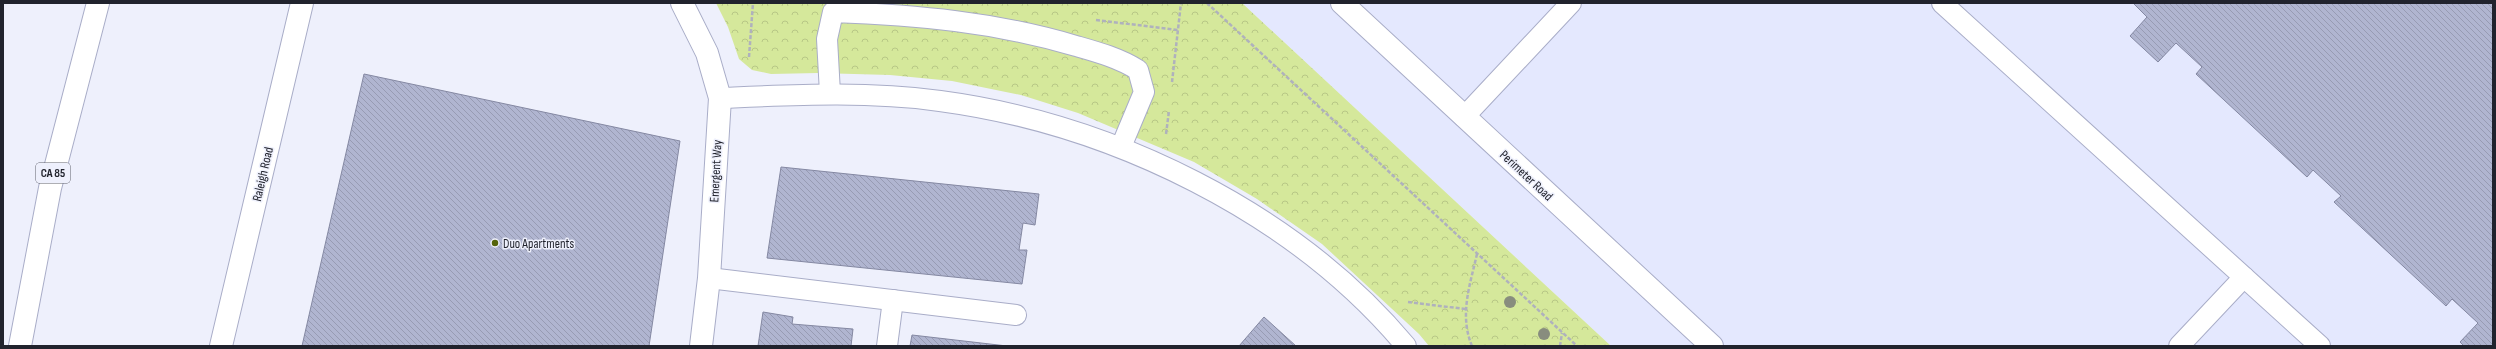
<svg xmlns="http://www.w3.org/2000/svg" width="2496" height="349" viewBox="0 0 2496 349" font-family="'Sofia Sans Condensed',sans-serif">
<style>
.built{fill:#e4e8fe}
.forest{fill:url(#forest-crowns)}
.building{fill:url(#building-back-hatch);stroke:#8488a2}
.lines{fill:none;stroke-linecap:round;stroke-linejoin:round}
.service-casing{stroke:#a9adc8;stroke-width:22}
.minor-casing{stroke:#a9adc8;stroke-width:24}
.tertiary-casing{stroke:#a9adc8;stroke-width:24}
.motorway-casing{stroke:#a9adc8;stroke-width:24}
.path{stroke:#afb1bd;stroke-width:2.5;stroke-dasharray:4 2;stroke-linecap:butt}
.service{stroke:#fff;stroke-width:20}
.minor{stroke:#fff;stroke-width:22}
.tertiary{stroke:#fff;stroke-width:22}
.motorway{stroke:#fff;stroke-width:22}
.tree{fill:#888d7e}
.poi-dot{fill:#55640a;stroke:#eef0fc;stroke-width:1.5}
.labels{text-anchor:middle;stroke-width:3;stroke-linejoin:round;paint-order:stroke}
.shield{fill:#eef0fc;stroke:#5e606b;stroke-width:1}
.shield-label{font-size:12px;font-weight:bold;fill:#21232d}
.street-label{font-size:13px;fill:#21232d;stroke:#eef0fc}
.poi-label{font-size:13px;fill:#21232d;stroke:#eef0fc;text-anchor:start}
</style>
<defs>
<pattern id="forest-crowns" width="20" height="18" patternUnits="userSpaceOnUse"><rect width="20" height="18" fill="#d5e89b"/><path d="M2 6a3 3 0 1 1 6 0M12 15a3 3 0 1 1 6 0" fill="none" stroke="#b7c786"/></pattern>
<pattern id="building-back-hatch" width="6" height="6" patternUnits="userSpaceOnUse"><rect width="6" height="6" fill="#b0b5d0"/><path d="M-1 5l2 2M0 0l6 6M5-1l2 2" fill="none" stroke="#979bb3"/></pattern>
</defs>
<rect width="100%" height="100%" fill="#eef0fc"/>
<!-- built -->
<polygon class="built" points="1242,3 2493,3 2493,346 1611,346"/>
<!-- forest -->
<polygon class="forest" points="716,3 1242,3 1611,346 1429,346 1419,334 1322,244 1257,199 1194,162 1078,113 1021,95 952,81 890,75 818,73 771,74 752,70 739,59 728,27"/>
<!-- building -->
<g class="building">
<polygon points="2133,3 2493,3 2493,346 2464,346 2460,342 2478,323 2452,299 2446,306 2334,202 2341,196 2313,170 2307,177 2196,74 2202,67 2176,43 2158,62 2130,36 2147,17"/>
<polygon points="364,74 680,141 649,346 302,346"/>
<polygon points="781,167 1039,194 1035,225 1023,223 1019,250 1027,250 1022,284 767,258"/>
<polygon points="763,312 793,317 792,324 853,329 851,346 758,346"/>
<polygon points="1264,317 1296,346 1239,346"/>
<polygon points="912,335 1007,346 910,346"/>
</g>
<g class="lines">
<defs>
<g id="service">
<polyline points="1942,3 2320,346"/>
<path d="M830,93l-3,-54 6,-27c83,3 163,10 243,34 21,6 43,12 62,24l6,22 -23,55"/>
<path d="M720,98c73,-3 147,-7 220,3 172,23 354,111 466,245"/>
<polyline points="1464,117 1571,3"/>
<polyline points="709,278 1016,315"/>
<polyline points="887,346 893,300"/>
<polyline points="2179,346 2244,277"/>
</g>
<polyline id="minor" points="682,3 707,53 720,98 709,278 701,346"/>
<g id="tertiary">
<polyline points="1342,3 1712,346"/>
<polyline points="221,346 302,3"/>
</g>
<polyline id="motorway" points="20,346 50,188 98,3"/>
</defs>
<!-- service casing -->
<use href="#service" class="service-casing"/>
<!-- minor casing -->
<use href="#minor" class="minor-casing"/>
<!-- tertiary casing -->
<use href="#tertiary" class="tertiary-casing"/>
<!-- motorway casing -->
<use href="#motorway" class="motorway-casing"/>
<!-- path -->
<g class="path">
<polyline points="1207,3 1577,346"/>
<polyline points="1096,20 1178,30"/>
<polyline points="749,57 753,3"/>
<polyline points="1172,82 1181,3"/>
<polyline points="1166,134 1169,111"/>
<polyline points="1408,302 1465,309"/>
<path d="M1472,346c-13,-31 -2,-61 5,-92"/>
<polyline points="1560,346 1562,333"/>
</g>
<!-- service -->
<use href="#service" class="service"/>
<!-- minor -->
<use href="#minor" class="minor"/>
<!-- tertiary -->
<use href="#tertiary" class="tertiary"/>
<!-- motorway -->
<use href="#motorway" class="motorway"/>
</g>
<!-- trees -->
<g class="tree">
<circle cx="1510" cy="302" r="6"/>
<circle cx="1544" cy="334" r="6"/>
</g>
<!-- markers -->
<circle class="poi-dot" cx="495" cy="243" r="4"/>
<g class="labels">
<!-- shield labels -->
<rect class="shield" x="36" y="163" width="34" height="20" rx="3"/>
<g class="shield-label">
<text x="53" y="177">CA 85</text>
</g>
<!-- street labels -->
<g class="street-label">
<text transform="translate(715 171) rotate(-87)" y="5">Emergent Way</text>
<text transform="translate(262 174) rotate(-77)" y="5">Raleigh Road</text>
<text transform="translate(1527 175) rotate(43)" y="5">Perimeter Road</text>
</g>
<!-- poi labels -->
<g class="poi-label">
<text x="503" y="248">Duo Apartments</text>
</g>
</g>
<!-- border -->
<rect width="2496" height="349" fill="none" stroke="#21232d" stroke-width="8"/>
</svg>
